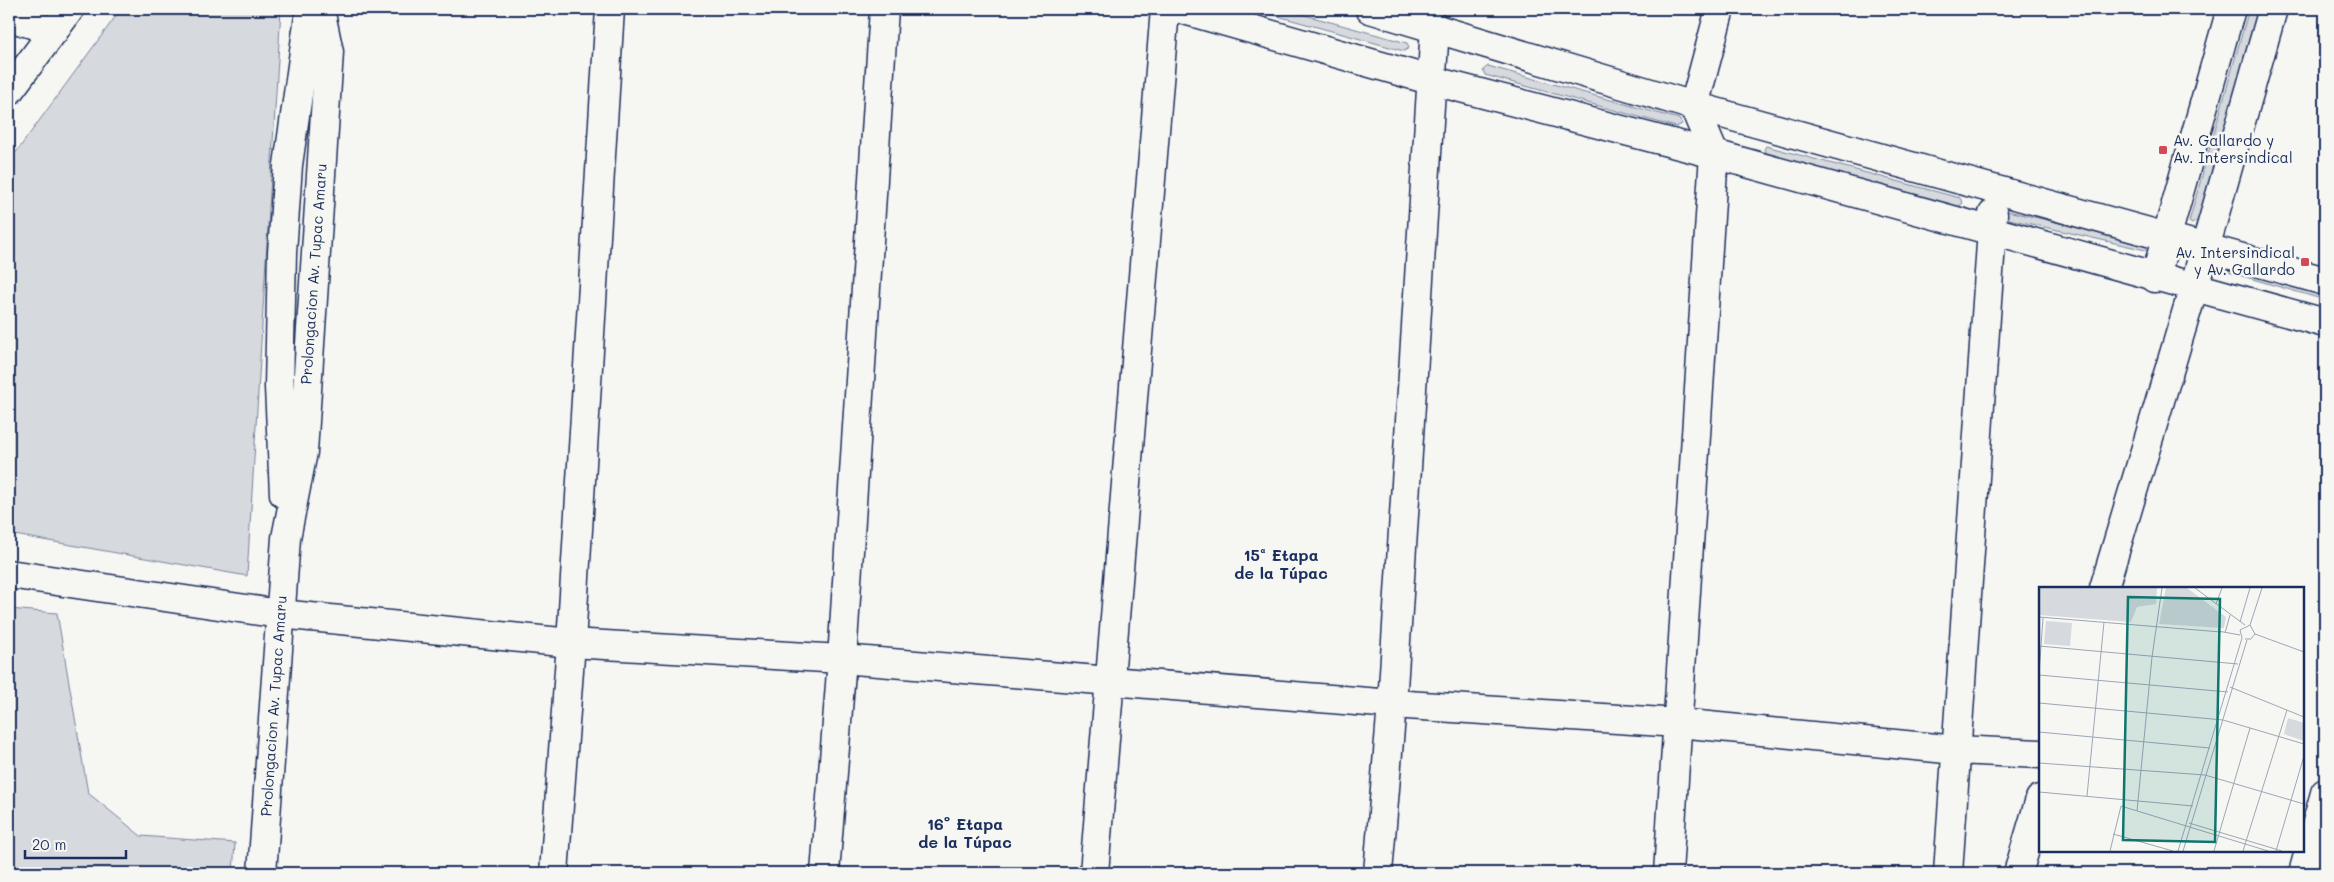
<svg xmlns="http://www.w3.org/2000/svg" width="2334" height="882" viewBox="0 0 2334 882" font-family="Mali,sans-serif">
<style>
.green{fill:#d6d9dd;stroke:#78849e}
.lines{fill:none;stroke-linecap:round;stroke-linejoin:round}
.minor-casing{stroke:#1b2f5e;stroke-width:31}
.minor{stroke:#f6f6f2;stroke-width:28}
.poi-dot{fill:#d1495b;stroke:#f6f6f2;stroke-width:2}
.labels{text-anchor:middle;stroke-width:5;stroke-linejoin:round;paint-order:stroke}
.poi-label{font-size:15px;fill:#1b2f5e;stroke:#f6f6f2;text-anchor:start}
.street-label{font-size:15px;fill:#1b2f5e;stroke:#f6f6f2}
.neighbourhood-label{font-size:16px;font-weight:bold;fill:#1b2f5e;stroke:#f6f6f2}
.inset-road{fill:none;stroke:#9ea6b7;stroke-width:1}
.view{fill:#0f766e;fill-opacity:0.15;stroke:#0f766e;stroke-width:2.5}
.inset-edge{fill:none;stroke:#1b2f5e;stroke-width:2.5}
</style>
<rect width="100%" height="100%" fill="#f6f6f2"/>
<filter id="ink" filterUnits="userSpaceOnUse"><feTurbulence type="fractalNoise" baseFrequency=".02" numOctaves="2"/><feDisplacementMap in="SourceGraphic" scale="10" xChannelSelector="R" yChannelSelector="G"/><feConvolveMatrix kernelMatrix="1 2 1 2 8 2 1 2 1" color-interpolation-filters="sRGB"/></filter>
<g filter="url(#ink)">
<!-- green -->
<g class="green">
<polygon points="121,9 281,9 247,576 9,534 9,162"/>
<polygon points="1252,9 1283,9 1407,43 1409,48 1404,51"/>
<polygon points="2249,9 2258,9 2198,220 2192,224 2189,222 2190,218"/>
<polygon points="1488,66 1679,119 1682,124 1676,127 1485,75 1483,70"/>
<polygon points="1766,146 1960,198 1963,203 1958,207 1767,154 1764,149"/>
<polygon points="2008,211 2150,244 2150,251 2009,219 2006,214"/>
<polygon points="2216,262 2325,291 2325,300 2218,269 2214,265"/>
<polygon points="9,609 57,613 88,793 141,836 235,843 233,873 9,873"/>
</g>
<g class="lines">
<defs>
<g id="minor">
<polyline points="1181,9 1430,80 1714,154 2325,323"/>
<polyline points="1370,9 1694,106 2325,281"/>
<polyline points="9,17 54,31"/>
<polyline points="9,91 70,9"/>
<polyline points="2155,278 2231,9"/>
<polyline points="284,494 279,387 282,253 288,165 310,9"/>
<polyline points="9,574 280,614 571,643 842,659 1392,704 1678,723 1957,750 2040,754"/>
<polyline points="2104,588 2194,287 2273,9"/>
<polyline points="262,873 286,538 303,452 329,52 320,9"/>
<polyline points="554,873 571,643 610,9"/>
<polyline points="825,873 842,659 884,9"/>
<polyline points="1094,873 1165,9"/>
<polyline points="1378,873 1392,704 1435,27"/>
<polyline points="1668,873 1714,154 1694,106 1720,9"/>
<polyline points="1948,873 1993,214"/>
<polyline points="2018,873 2040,799"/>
<polyline points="2303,873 2325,793"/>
</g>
</defs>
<!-- minor casing -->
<use href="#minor" class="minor-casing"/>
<!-- minor -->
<use href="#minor" class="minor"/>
</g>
</g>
<!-- markers -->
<g class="poi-dot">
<rect x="2158" y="145" width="10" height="10" rx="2.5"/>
<rect x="2300" y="257" width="10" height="10" rx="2.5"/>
</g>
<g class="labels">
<!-- poi labels -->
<g class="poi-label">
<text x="2173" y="146">Av. Gallardo y<tspan x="2173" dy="17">Av. Intersindical</tspan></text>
<text x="2295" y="258" text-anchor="end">Av. Intersindical<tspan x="2295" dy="17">y Av. Gallardo</tspan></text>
</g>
<!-- street labels -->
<g class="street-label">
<text transform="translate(314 274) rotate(-86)" y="5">Prolongacion Av. Tupac Amaru</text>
<text transform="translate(274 706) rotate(-86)" y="5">Prolongacion Av. Tupac Amaru</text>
</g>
<!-- neighbourhood labels -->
<g class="neighbourhood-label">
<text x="1281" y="561">15ª Etapa<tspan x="1281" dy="18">de la Túpac</tspan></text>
<text x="965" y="830">16° Etapa<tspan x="965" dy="18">de la Túpac</tspan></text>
</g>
</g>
<!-- overview -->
<g transform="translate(2039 587)">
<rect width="265" height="265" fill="#f6f6f2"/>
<path d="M0,1h118l-1,16 -19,3 -6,15 -92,-7zM127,1h21l39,29 -2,11 -65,-4zM7,34l26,2 -2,23 -26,-2zM249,131l16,5v18l-20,-7z" fill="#d6d9dd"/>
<path class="inset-road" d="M156,1l50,37M177,17l6,-16M0,30l182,15M201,35l10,-34M211,38l12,-37M179,44l22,4M186,46l5,-18M216,47l49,18M206,52h6l4,-5 -5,-9M0,59l199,18M0,87l4,-56M0,88l189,17M191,100l74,30M0,116l184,17 81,24M0,145l171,16M0,176l166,12 99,29M0,205l154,14M48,209l17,-174M98,224l15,-154 10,-69M150,236l93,28M74,247l60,17M71,264l11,-45 147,45M139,264l64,-213 -2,-8 10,-5M144,264l64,-211M175,264l36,-123M204,264l44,-141M237,264l28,-95"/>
<path class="view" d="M89,10l92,2 -5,243 -92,-2z"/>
<rect width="265" height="265" class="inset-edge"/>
</g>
<!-- margin -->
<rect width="2334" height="882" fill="none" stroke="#f6f6f2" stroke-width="30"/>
<rect x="15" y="15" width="2304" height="852" fill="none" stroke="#1b2f5e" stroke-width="2" filter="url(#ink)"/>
<!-- scale -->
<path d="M25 850v8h101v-8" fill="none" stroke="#1b2f5e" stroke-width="2.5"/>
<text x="32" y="850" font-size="15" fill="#1b2f5e" stroke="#f6f6f2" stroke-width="4" paint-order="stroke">20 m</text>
</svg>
